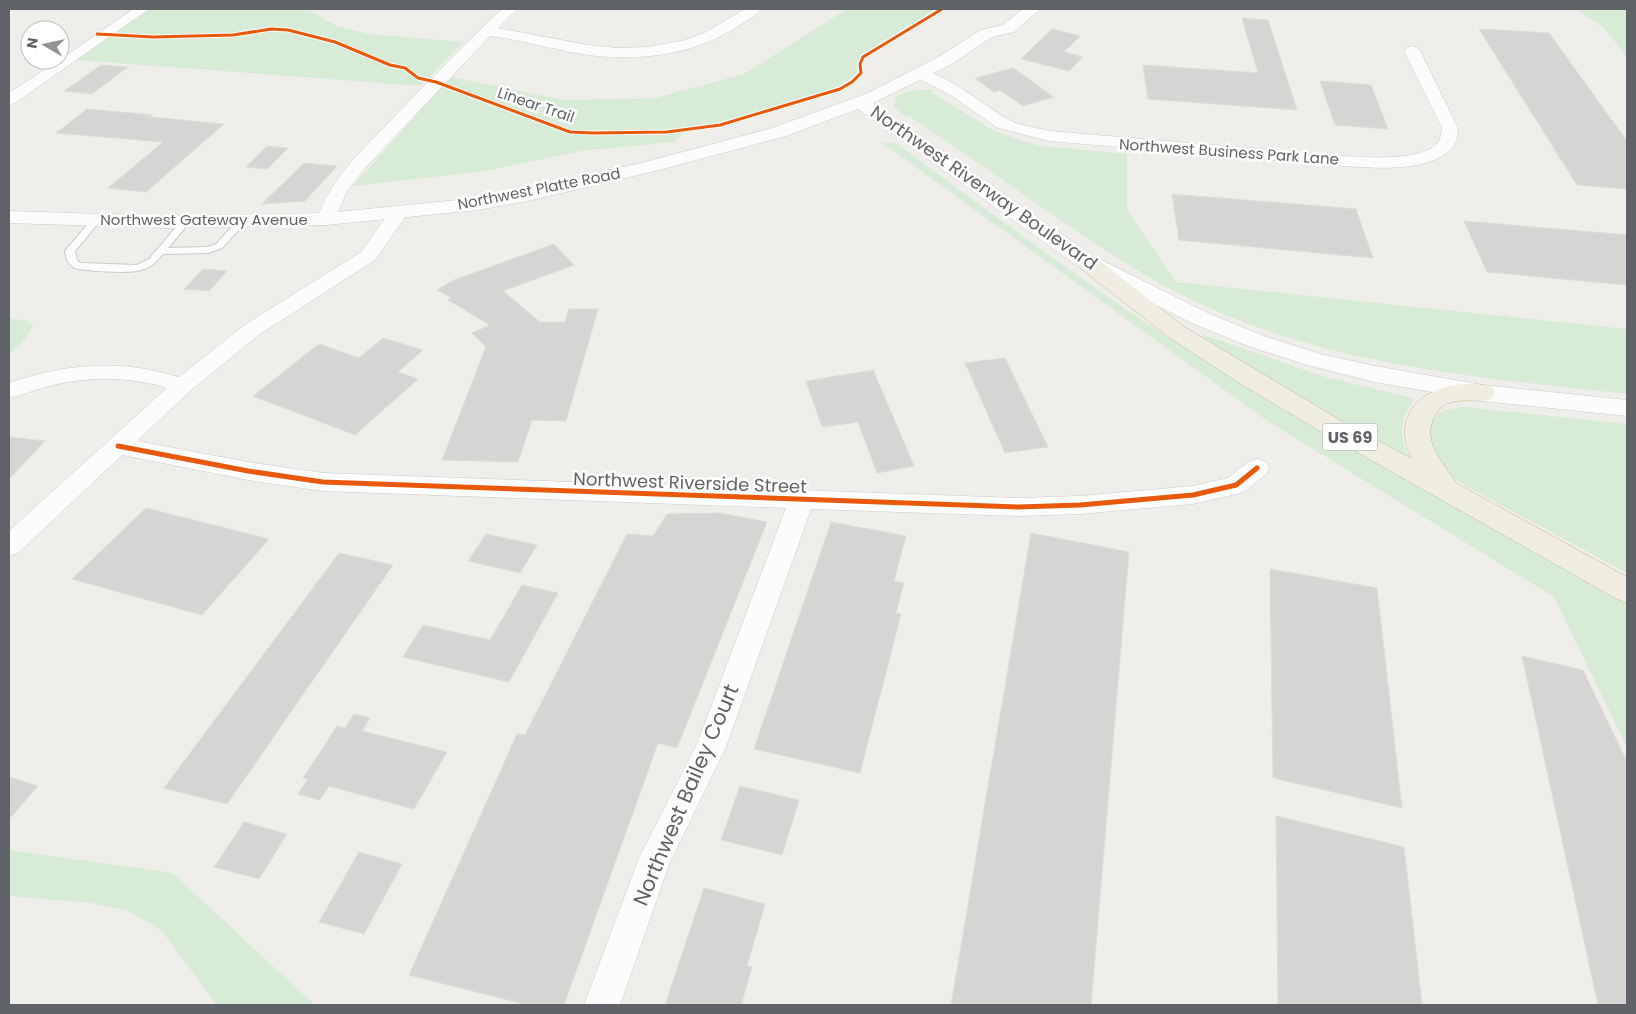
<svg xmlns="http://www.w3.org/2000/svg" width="1636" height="1014" viewBox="0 0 1636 1014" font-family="Poppins,sans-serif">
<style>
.green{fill:#d8ebd6}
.building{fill:#d6d5d3;stroke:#deddd9}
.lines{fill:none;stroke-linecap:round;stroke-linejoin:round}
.service-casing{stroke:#cbcccc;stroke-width:2}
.minor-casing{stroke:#cbcccc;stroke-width:1}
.secondary-casing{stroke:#cacacb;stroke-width:1}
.motorway-casing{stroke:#c8b996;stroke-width:1}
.service{fill:#fdfcfc;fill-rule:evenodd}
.minor{fill:#fdfcfc;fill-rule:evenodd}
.secondary{fill:#fdfcfc;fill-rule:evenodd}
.motorway{fill:#f0ede3;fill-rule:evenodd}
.cycleway-far1-casing{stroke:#fff;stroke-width:5}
.cycleway-casing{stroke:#fff;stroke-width:8}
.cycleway-far1{stroke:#e8590c;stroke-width:3}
.cycleway{stroke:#e8590c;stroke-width:5}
.labels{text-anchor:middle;stroke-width:5;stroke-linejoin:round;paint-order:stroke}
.far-street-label{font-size:15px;fill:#5f6368;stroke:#fff}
.shield{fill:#fff;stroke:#8f9295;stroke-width:1}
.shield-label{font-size:16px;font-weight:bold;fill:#5f6368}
.street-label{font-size:18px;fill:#5f6368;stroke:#fff}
.near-street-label{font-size:21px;fill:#5f6368;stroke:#fff}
</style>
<rect width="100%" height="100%" fill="#efeeea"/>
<!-- green -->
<g class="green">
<polygon points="150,9 306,9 337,26 368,34 463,42 421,86 75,60"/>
<polygon points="847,9 936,9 863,54 856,63 857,72 854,76 836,88 735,119 688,129 673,142 581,151 486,171 353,186 450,77 564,100 656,98 744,74"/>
<polygon points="1576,9 1627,9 1627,57 1604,28"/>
<path d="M915,90h19l-3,2 65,40 44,14 87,8v56l49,72 451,47v65c-152,-17 -300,-28 -441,-97 -49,-24 -95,-56 -140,-87 -46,-32 -91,-63 -137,-94l-3,1 -12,-11 1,-8 6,-4z"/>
<path d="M882,143h14c76,56 151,112 228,165 62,42 127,82 191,120 102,60 211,108 312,169v150l-73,-150 -285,-175z"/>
<polygon points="9,318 27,321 33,326 22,343 9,354"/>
<path d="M1204,335l121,42 90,22c-15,17 -17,36 -6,57l-3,3 -104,-59 -101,-63z"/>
<path d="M1463,407l164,17v149l-154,-83c-8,-5 -17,-9 -23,-16 -14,-14 -33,-46 -10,-61 6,-4 16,-5 23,-6z"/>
<polygon points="9,850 172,873 315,1005 217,1005 162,931 141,918 128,911 91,903 9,896"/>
</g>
<!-- building -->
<g class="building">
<polygon points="1242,18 1268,20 1297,110 1148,99 1143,65 1258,73"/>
<polygon points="1052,29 1080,36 1064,52 1083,57 1069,71 1021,59"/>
<polygon points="1479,29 1549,33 1627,141 1627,189 1577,185"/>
<polygon points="101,65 128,67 92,94 64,91"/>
<polygon points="1013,68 1054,97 1023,106 1000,90 994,92 975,78"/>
<polygon points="1320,81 1371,85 1388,129 1335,125"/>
<polygon points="87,109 153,115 150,117 224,124 146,192 108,188 163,142 56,133"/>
<polygon points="267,146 288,148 267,169 246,167"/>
<polygon points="304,163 337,166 305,201 262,204"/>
<polygon points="1172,194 1356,209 1373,258 1179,240"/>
<polygon points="1464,221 1627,235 1627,285 1487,272"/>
<polygon points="554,244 574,265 503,291 540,322 565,322 569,309 598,309 566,421 532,420 518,462 442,460 486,347 472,333 490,325 448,300 451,298 437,290 454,280"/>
<polygon points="203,269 227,271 209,291 184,289"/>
<polygon points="383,338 423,350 398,372 418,379 355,435 253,396 319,344 359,358"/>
<polygon points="1005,358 1048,447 1005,453 965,363"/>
<polygon points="873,370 914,466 877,473 858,422 822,427 806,381"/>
<polygon points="9,437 45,441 9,479"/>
<polygon points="146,508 269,539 202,615 72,579"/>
<polygon points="720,513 767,522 677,748 658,743 564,1005 528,1005 409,975 517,734 525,735 627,534 653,536 667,514"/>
<polygon points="831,522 906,536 894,581 904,583 896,613 901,614 860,773 754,749"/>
<polygon points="1031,533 1129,552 1091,1005 951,1005"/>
<polygon points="486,534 537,545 520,573 468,561"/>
<polygon points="339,553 393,565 227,804 164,788"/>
<polygon points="1270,569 1377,588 1402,808 1273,778"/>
<polygon points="522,585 558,593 509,682 403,657 423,625 490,640"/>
<polygon points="1522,656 1583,670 1627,762 1627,1005 1598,1005"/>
<polygon points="354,714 370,718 362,731 447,752 414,809 329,786 320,800 298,794 308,779 303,778 337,726 345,728"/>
<polygon points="9,777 38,786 9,819"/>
<polygon points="740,786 799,800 782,855 721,840"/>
<polygon points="1276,816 1404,847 1422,1005 1278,1005"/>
<polygon points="244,822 287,834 259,879 214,867"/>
<polygon points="359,852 402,864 364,934 319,922"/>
<polygon points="704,888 765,904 747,966 752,967 741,1005 665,1005"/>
</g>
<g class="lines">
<defs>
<path id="service" d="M96,217l5,3 -26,31 2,9 3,3 57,2 12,-6 33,-39 3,-1 5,3 -22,26 39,-1 9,-3 23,-25h6l2,2 -25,27 -14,5 -45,1c-6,7 -12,14 -22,16 -13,4 -54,1 -67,-2l-7,-7 -2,-10 28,-33z"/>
<g id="minor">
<polygon points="133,9 149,9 15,103 9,105 9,93 60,60"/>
<path d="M502,9h15l-19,19 90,17 29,3 30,-1 39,-7 20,-8 39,-23h16c-7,9 -22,16 -31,22 -42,25 -94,30 -142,24 -33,-5 -65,-15 -98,-19l-126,133 -17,22 -14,32 -7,2 -7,-2 -2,-4c15,-44 49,-72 80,-105 35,-36 69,-71 105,-105z"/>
<path d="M1412,46l5,2 3,3 38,77c0,5 -1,11 -3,15 -18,31 -81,25 -111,23l-295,-25 -51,-13 -49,-34 -34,-17 -3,-3 3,-3c22,-6 73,38 94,49 11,6 28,8 41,11l294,25c21,1 85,7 96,-17 1,-3 1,-8 2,-11l-38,-77 3,-3z"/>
<path d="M399,207l7,2 2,4 -33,47 -115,74 -69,56 -54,51 111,21 75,11 695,25 62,-2 113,-10 35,-8 20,-16 9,-3 9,3 3,6 -3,6 -21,17 -9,3 -43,10 -113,10 -62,2 -207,-7 -85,238 -56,115 -50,143h-36l55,-147 58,-114 89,-236 -463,-17 -75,-11 -126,-25 -104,98 -9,3v-25l158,-143c-40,-12 -81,-12 -121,-1 -12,3 -24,8 -37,11v-15c60,-20 109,-24 170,-6l67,-53 115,-72 31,-43z"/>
</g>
<polygon id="secondary" points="1023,9 1040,9 1014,32 992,37 952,64 873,103 1095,257 1210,314 1264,336 1320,354 1375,366 1483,385 1627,400 1627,416 1483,401 1375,382 1307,365 1248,346 1194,324 1079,267 858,109 786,136 659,170 532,200 478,210 326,225 165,228 9,223 9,211 165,216 326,213 478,198 532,188 649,161 772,128 868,93 940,56 981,30 1003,25"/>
<path id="motorway" d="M1087,256l8,1 88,69 160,96 69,37c-28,-56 32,-85 80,-72l3,6 -3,6c-14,4 -30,-1 -43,4 -8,3 -13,9 -16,16 -10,26 11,44 23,64l171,94v26l-10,-4 -292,-165 -84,-50 -74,-48 -88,-69 -3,-5 3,-5z"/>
</defs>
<!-- service casing -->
<use href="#service" class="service-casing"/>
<!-- minor casing -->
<use href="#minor" class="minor-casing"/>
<!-- secondary casing -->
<use href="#secondary" class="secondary-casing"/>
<!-- motorway casing -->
<use href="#motorway" class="motorway-casing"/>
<!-- service -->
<use href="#service" class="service"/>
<!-- minor -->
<use href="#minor" class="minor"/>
<!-- secondary -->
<use href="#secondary" class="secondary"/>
<!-- motorway -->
<use href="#motorway" class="motorway"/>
<defs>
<polyline id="cycleway-far1" points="97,34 153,37 233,35 271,29 288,30 335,42 390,65 405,68 418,78 436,82 570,132 593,133 667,132 720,125 840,89 852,82 861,73 860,64 863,57 942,9"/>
<polyline id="cycleway" points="118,446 248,471 323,482 1018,507 1080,505 1193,495 1236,485 1257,468"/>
</defs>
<!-- cycleway-far1 casing -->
<use href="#cycleway-far1" class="cycleway-far1-casing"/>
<!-- cycleway casing -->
<use href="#cycleway" class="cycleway-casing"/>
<!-- cycleway-far1 -->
<use href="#cycleway-far1" class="cycleway-far1"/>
<!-- cycleway -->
<use href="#cycleway" class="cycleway"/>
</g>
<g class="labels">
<!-- far-street labels -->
<g class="far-street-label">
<text transform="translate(536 105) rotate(19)" y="5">Linear Trail</text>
<text transform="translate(1229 152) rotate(4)" y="5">Northwest Business Park Lane</text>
<text transform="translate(539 189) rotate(-11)" y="5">Northwest Platte Road</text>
<text x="204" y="225">Northwest Gateway Avenue</text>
</g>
<!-- shield labels -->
<rect class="shield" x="1322.5" y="423.5" width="55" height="27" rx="4"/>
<g class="shield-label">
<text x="1350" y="443">US 69</text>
</g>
<!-- street labels -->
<g class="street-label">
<text transform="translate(984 188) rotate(35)" y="6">Northwest Riverway Boulevard</text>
<text transform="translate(690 483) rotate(2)" y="6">Northwest Riverside Street</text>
</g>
<!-- near-street labels -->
<g class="near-street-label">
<text transform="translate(686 795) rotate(-67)" y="7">Northwest Bailey Court</text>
</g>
</g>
<!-- border -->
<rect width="1636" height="1014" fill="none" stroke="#5f6368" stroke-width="20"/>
<!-- north arrow -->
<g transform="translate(45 45) rotate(279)"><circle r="24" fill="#ffffff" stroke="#bfc1c3"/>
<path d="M0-4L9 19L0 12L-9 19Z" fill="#919496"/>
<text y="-8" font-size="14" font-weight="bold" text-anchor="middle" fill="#5f6368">N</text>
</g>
</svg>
